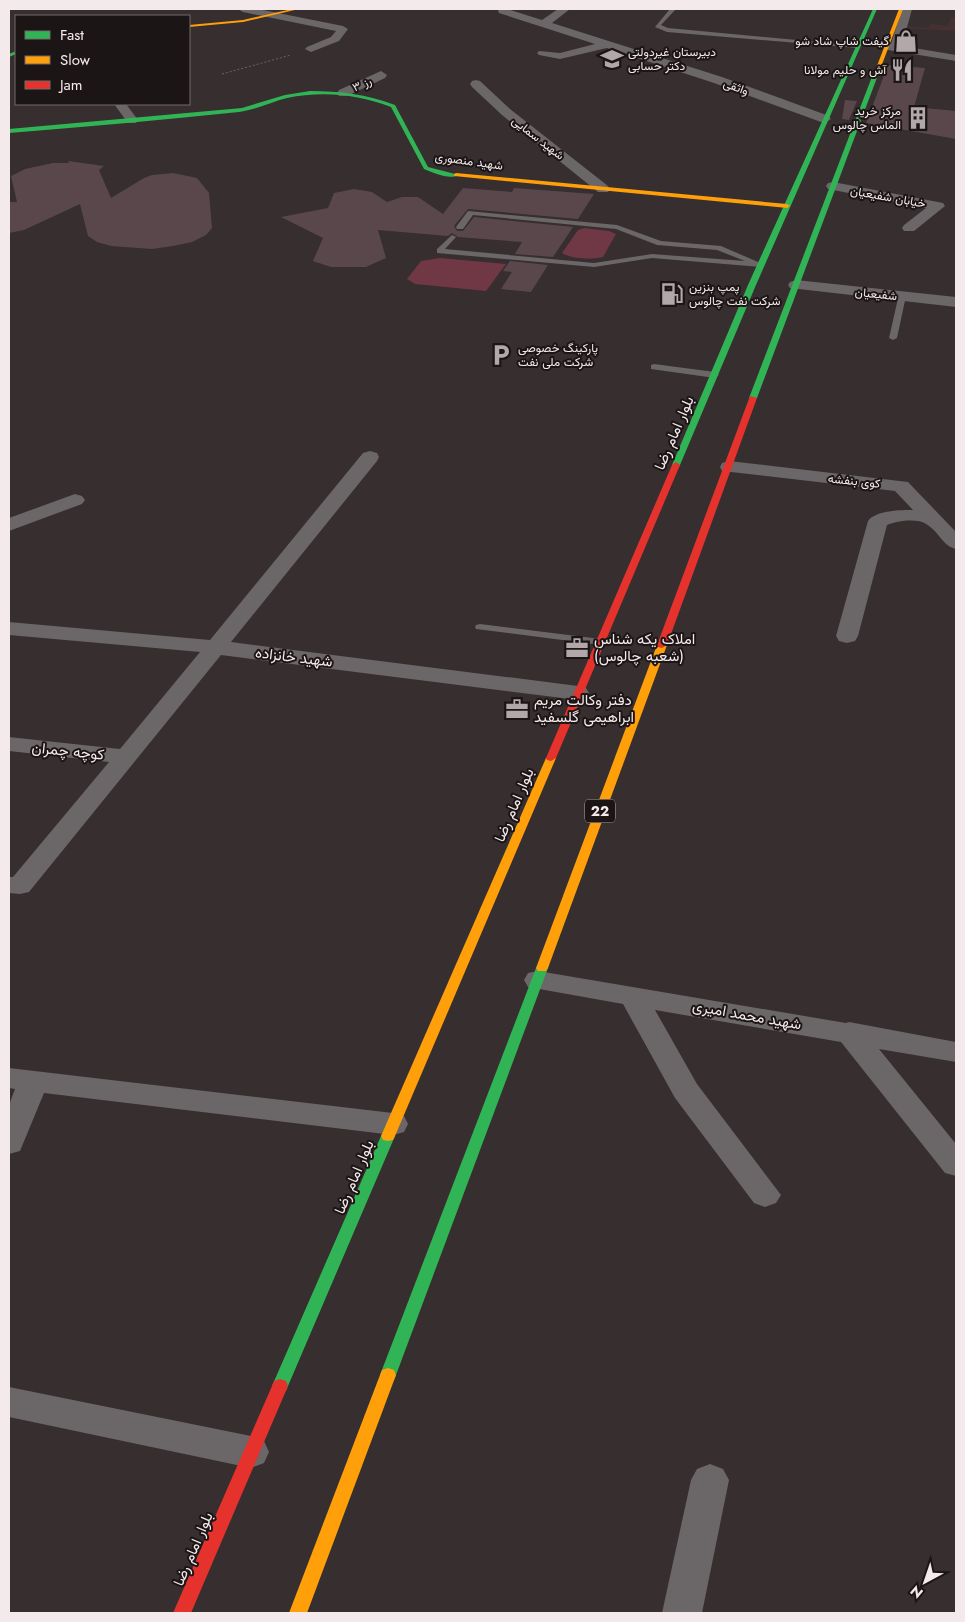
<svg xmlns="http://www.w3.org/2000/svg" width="965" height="1622" viewBox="0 0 965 1622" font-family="Jost,Vazirmatn,sans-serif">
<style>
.built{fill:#453134}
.green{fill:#703745}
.building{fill:#5a474c}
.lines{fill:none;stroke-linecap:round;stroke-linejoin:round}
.path{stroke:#6a6566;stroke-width:1;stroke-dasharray:2 2;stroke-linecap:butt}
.lane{fill:#6b6667;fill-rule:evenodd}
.street{fill:#6b6667;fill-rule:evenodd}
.fast{fill:#30b455;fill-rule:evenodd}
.slow{fill:#ff9f0a;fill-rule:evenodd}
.jam{fill:#e5322d;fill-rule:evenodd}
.labels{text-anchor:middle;stroke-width:4;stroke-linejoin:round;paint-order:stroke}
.far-poi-label{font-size:12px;fill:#f4e9eb;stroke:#1c1516;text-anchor:end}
.far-street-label{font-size:12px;fill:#f4e9eb;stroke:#1c1516}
.shield{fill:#1c1516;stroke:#b3a9ab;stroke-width:1}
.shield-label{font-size:14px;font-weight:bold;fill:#f4e9eb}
.street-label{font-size:15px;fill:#f4e9eb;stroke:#1c1516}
.poi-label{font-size:15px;fill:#f4e9eb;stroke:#1c1516;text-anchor:start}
</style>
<rect width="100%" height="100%" fill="#362e2f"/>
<!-- built -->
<polygon class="built" points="952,17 956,17 956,31 901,28 902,26 928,28 931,24 947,26"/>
<!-- green -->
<g class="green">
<path d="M584,228l25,3 7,3 -13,23c-11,3 -32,2 -41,-4l16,-23z"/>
<polygon points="440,258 506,264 486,291 415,284 407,279 421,261"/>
</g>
<!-- building -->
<g class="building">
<polygon points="888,65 925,68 914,107 956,111 956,139 866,123"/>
<polygon points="845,100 857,101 849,120 842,119"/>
<polygon points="68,161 104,166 99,170 111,198 144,178 152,175 173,173 197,178 209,193 212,228 206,235 192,242 173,246 152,249 111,246 97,242 88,236 80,204 24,230 9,233 9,202 17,202 11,176 25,169 53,163 69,163"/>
<polygon points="463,188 512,192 514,188 594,194 578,219 468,209 454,226 457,231 463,231 474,217 573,227 553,257 515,254 522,242 458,237 452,233 448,236 378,230 386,258 366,267 331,267 313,261 323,238 281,217 328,208 334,193 354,189 372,192 387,202 402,197 418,197 443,214"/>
<polygon points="510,261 548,265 531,292 501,289 512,272 503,271"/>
</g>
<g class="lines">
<!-- path -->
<polyline class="path" points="222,74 291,55"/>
<!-- lane -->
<g class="lane">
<polygon points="670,9 676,9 661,25 668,28 861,46 858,48 667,32 655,27"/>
<polygon points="468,211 617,225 661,241 721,246 765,265 761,267 652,258 594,267 437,253 437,249 452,235 456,237 445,249 594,263 652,254 745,261 717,250 657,245 616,229 473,215 463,229 457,229 456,227"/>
<polygon points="899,294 906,296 897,338 893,340 889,338"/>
<polygon points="654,364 715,372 719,375 715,378 651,369 651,365"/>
<polygon points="480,624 601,639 606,642 601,645 476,629 475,627 476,625"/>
</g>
<!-- street -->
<g class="street">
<polygon points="238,9 258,9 343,26 348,29 339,41 311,52 305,49 307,47 331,37 336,31 243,12"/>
<polygon points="499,9 507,9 542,20 558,9 570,9 552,23 722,77 829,116 831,119 825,123 821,122 714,83 607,48 560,59 539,55 537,53 539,51 560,53 595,44 499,13 498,11"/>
<polygon points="902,9 912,9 902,46 956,55 956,61 882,49 880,47 882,45 891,44"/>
<polygon points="381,71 387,75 385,78 347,96 339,96 337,93 339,90"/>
<polygon points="476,80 480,81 510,109 608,186 610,189 608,192 598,192 502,115 472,87 470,84 472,81"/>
<polygon points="114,104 126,104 138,120 136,123 128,123"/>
<polygon points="833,182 938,202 943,203 945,206 914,231 904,231 902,228 904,225 926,208 828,189 826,186 828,183"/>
<polygon points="796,280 956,297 956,307 790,288 788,285 790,282"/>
<polygon points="370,451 377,453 379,457 377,461 231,642 578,686 586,688 589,693 586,698 578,700 221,655 29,892 20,894 9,893 9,877 13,877 109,762 9,751 9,737 120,749 200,652 9,635 9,622 210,640 363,453"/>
<path d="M729,461l179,21 48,50v17c-14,-3 -17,-18 -30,-25 -9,-6 -29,-3 -39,1l-29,111 -3,5 -8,2 -8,-2 -3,-5 32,-115c8,-11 33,-11 45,-11l-18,-19 -173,-20 -2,-4 2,-4z"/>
<polygon points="75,494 82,496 85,500 82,504 9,531 9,518"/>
<polygon points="538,971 846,1023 849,1022 956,1042 956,1062 879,1049 956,1144 956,1176 945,1173 841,1042 655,1010 697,1084 781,1195 776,1203 765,1207 754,1203 675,1098 623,1004 528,987 524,980 528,973"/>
<polygon points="9,1068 393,1113 404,1116 408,1124 404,1132 393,1135 44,1093 20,1151 9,1154 9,1105 15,1089 9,1088"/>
<polygon points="9,1387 251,1436 264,1441 269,1452 264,1463 251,1468 9,1417"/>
<polygon points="710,1464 723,1469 729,1480 702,1613 662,1613 691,1480 697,1469"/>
</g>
<!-- fast -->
<g class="fast">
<polygon points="873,9 877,9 756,285 680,465 679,467 673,467 672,465 748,285"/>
<polygon points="16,51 16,54 9,57 9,54"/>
<polygon points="873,74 878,75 757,398 750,400 749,398"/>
<path d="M310,91c30,0 56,3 85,14l33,62 31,8c-10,5 -25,-2 -35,-6l-33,-62c-34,-13 -69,-16 -104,-9 -16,4 -32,12 -48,14 -76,8 -154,15 -230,21v-4l233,-21 43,-13z"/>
<polygon points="542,964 546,965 548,968 396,1375 394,1380 388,1382 382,1380 380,1375 536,968 538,965"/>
<polygon points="388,1131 393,1132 395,1136 288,1386 286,1391 280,1393 274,1391 272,1386 381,1136 383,1132"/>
</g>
<!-- slow -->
<g class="slow">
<polygon points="292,9 299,9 243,22 189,27 189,25 243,20"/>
<polygon points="899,9 903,9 878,75 873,76"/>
<polygon points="456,173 787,204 790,206 787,208 454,176 454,174"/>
<polygon points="662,642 667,645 548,968 546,971 538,971 536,968 657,645"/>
<polygon points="551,755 556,758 395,1136 393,1140 388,1141 383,1140 381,1136 546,758"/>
<polygon points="388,1368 394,1370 396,1375 307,1613 289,1613 380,1375 382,1370"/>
</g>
<!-- jam -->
<g class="jam">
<polygon points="750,396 757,398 667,645 662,648 658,647 657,645"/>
<polygon points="676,462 680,465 556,758 551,761 547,760 546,758 672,465"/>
<polygon points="280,1379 286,1381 288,1386 191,1613 173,1613 272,1386 274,1381"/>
</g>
</g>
<!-- icons -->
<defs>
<symbol id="shop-bare" viewBox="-9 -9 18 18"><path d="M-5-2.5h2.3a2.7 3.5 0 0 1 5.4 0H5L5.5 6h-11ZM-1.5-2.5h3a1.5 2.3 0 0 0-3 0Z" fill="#b2a8a9" stroke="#1c1516" stroke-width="2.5" paint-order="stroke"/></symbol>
<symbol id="school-bare" viewBox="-9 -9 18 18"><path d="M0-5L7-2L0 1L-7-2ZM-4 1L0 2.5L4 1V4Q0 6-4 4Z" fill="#b2a8a9" stroke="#1c1516" stroke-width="2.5" paint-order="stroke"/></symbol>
<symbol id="restaurant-bare" viewBox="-9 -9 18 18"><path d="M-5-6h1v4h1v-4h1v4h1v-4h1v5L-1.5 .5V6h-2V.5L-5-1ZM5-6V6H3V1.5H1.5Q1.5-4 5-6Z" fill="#b2a8a9" stroke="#1c1516" stroke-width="2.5" paint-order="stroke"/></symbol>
<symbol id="building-bare" viewBox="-9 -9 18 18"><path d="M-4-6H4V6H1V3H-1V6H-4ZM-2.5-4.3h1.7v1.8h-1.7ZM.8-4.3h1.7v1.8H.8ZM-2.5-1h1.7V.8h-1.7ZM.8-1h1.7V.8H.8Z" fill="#b2a8a9" stroke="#1c1516" stroke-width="2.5" paint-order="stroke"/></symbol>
<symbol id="fuel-bare" viewBox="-9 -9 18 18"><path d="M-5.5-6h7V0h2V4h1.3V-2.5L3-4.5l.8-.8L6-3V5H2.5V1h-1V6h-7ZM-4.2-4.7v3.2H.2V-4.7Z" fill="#b2a8a9" stroke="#1c1516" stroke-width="2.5" paint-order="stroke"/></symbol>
<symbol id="parking-bare" viewBox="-9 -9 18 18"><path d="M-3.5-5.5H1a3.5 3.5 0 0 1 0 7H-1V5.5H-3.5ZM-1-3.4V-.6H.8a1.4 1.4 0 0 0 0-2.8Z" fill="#b2a8a9" stroke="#1c1516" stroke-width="2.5" paint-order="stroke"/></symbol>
<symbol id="office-bare" viewBox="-9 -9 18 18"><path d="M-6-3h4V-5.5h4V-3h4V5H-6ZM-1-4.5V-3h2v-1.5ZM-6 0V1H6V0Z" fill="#b2a8a9" stroke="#1c1516" stroke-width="2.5" paint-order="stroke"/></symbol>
</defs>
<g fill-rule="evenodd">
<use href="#shop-bare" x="890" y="25" width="32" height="32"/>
<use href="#school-bare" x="596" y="43" width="32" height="32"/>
<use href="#restaurant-bare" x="886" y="54" width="32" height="32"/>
<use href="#building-bare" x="902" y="102" width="32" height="32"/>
<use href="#fuel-bare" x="656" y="278" width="32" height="32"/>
<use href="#parking-bare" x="485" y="339" width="32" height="32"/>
<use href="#office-bare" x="561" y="632" width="32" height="32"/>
<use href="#office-bare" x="501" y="693" width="32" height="32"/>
</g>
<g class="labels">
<!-- far-poi labels -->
<g class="far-poi-label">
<text x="889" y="45">گیفت شاپ شاد شو</text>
<text x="628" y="56" text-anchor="start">دبیرستان غیردولتی<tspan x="628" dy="14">دکتر حسابی</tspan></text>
<text x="886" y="74">آش و حلیم مولانا</text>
<text x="901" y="115">مرکز خرید<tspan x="901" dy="14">الماس چالوس</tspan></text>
<text x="689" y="291" text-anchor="start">پمپ بنزین<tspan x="689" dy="14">شرکت نفت چالوس</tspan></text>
<text x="518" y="352" text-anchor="start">پارکینگ خصوصی<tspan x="518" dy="14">شرکت ملی نفت</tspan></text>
</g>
<!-- far-street labels -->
<g class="far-street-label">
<text transform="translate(362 84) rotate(-25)" y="4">رز ۳</text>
<text transform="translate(736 87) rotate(20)" y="4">واثقی</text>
<text transform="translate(538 138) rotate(38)" y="4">شهید سمایی</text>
<text transform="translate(469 161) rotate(8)" y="4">شهید منصوری</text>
<text transform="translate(888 197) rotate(10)" y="4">خیابان شفیعیان</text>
<text transform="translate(876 294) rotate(6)" y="4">شفیعیان</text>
<text transform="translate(854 481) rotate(6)" y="4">کوی بنفشه</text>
</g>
<!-- shield labels -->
<rect class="shield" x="585" y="799.5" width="30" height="23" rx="4"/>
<g class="shield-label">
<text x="600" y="816">22</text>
</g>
<!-- street labels -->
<g class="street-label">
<text transform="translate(674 433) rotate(-67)" y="5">بلوار امام رضا</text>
<text transform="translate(294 657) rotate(7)" y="5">شهید خانزاده</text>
<text transform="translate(68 751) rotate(6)" y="5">کوچه چمران</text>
<text transform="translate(514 805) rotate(-67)" y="5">بلوار امام رضا</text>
<text transform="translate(747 1015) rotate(10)" y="5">شهید محمد امیری</text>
<text transform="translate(354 1177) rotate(-67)" y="5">بلوار امام رضا</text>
<text transform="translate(193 1549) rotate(-67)" y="5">بلوار امام رضا</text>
</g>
<!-- poi labels -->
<g class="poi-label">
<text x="594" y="644">املاک یکه شناس<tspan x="594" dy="17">(شعبه چالوس)</tspan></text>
<text x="534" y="705">دفتر وکالت مریم<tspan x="534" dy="17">ابراهیمی گلسفید</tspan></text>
</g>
</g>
<!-- border -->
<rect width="965" height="1622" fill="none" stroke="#f4e9eb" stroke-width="20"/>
<!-- legend -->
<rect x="15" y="15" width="175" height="90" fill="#1c1516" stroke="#726a6b"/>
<rect x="25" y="31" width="25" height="8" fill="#30b455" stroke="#726a6b"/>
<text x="60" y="40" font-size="15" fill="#f4e9eb">Fast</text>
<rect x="25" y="56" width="25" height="8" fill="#ff9f0a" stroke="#726a6b"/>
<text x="60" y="65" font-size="15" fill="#f4e9eb">Slow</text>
<rect x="25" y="81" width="25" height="8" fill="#e5322d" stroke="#726a6b"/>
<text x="60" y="90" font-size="15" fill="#f4e9eb">Jam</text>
<!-- north arrow -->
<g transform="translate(925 1582) rotate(220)" stroke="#1c1516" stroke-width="4" paint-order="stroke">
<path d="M0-4L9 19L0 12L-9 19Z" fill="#f4e9eb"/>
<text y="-8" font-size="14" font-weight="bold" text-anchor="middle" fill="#f4e9eb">N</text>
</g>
</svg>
